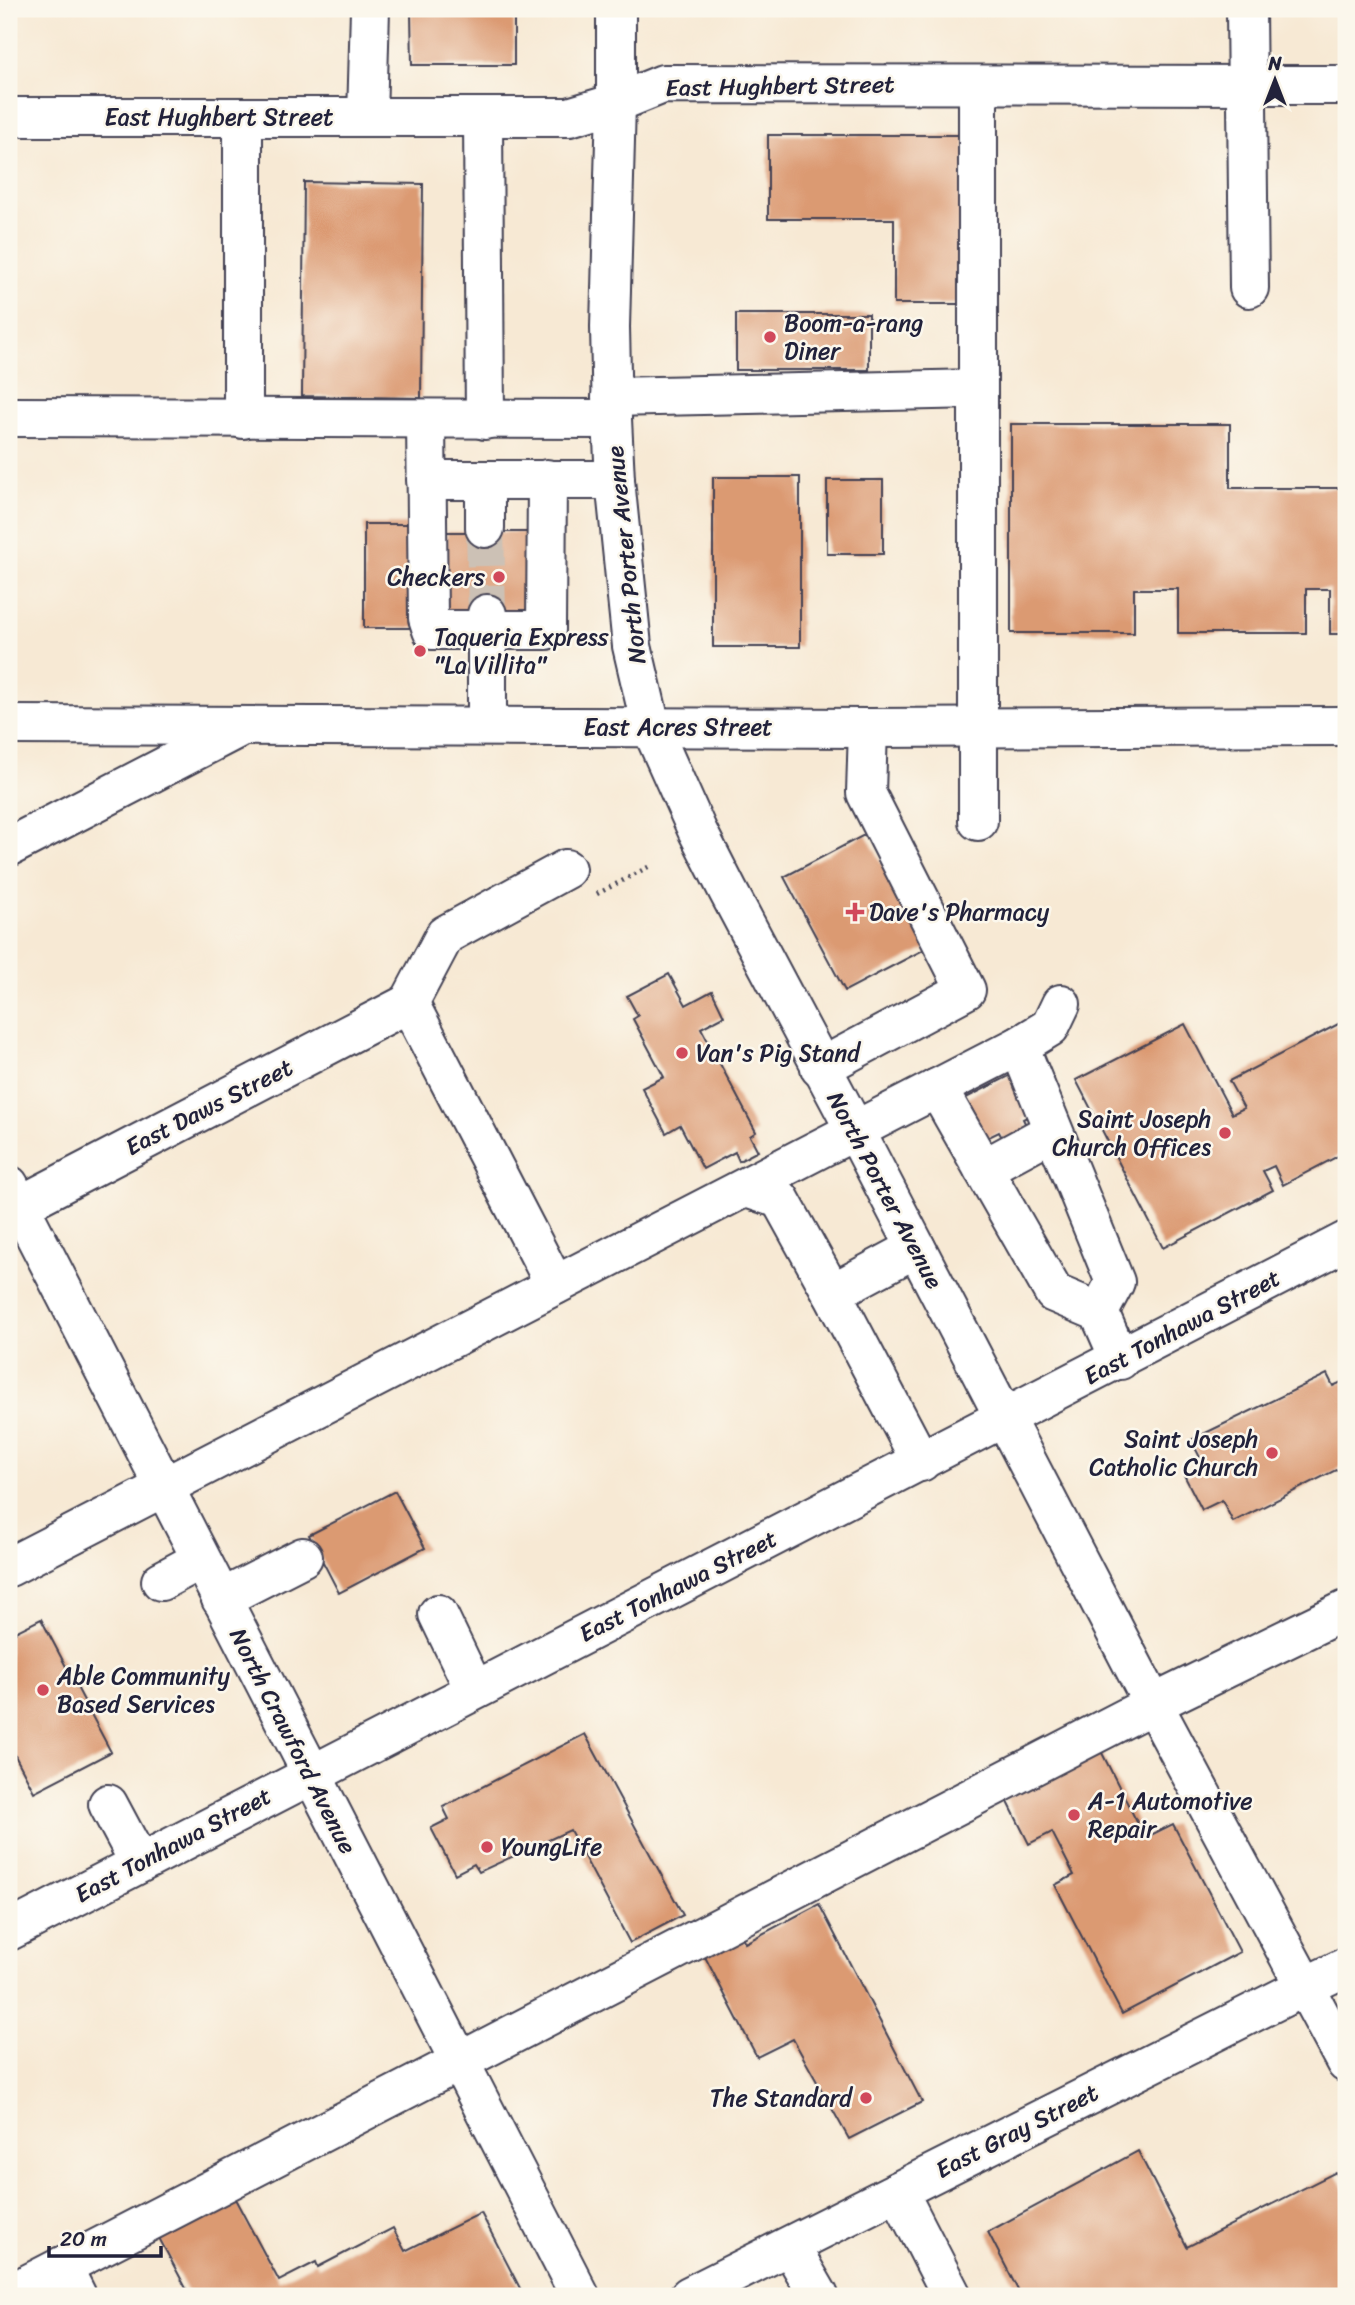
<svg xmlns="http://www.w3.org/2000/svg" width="1355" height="2305" viewBox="0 0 1355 2305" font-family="Sriracha,sans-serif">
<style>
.building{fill:#db9a72}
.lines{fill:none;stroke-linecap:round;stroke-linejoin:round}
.minor-tunnel{stroke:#ccc1b5;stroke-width:38;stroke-dasharray:38 19;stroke-linecap:butt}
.minor-casing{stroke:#424052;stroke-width:42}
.major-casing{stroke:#424052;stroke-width:42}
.path{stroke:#424052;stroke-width:4.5;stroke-dasharray:2 5;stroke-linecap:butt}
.minor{stroke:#fff;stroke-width:38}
.major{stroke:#fff;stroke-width:38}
.poi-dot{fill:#d1495b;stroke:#fbf7ec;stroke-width:2.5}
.labels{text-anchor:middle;stroke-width:5;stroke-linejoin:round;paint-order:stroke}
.street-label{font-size:24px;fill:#22223b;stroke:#fbf7ec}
.poi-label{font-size:24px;fill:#22223b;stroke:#fbf7ec;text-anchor:start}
</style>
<rect width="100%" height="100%" fill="#fbf7ec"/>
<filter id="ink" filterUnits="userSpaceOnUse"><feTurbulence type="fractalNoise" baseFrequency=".0143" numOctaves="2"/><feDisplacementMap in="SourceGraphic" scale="14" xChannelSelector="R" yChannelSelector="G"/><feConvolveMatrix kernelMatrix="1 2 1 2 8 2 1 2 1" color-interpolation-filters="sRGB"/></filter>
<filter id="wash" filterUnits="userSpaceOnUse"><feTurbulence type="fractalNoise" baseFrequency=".00686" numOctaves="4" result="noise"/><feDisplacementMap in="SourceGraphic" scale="28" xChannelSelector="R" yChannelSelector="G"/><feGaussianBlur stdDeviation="1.57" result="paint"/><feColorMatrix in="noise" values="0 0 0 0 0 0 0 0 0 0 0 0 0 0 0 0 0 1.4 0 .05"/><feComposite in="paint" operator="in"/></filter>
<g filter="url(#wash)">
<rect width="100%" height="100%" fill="#f7e9d4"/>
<g id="blocks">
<!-- building -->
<g class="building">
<polygon points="392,9 514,9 514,65 412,65 411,13 392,13"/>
<polygon points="768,135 965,135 965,304 894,304 894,219 768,219"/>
<polygon points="304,182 423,184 421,398 302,396"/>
<rect x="736" y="314" width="133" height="56"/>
<polygon points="1011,424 1230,424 1230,488 1346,488 1346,634 1330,634 1330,589 1306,589 1306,633 1178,633 1178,589 1134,589 1134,633 1011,633"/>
<rect x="713" y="477" width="87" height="170"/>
<rect x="827" y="480" width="56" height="74"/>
<rect x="364" y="524" width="61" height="104"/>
<polygon points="447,532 537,532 537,612 446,612"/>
<polygon points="866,834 927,948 845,991 784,877"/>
<polygon points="669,974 686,1005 712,991 724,1016 701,1028 756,1132 750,1136 758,1151 739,1161 735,1152 703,1169 680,1125 666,1133 642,1088 664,1077 633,1019 638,1016 627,996"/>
<polygon points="1346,1020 1346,1152 1283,1185 1274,1166 1263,1171 1273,1190 1163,1248 1076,1080 1185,1024 1232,1114 1244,1108 1229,1081"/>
<polygon points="1015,1073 1035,1113 1023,1119 1029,1131 1005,1143 999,1132 987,1138 966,1098"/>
<polygon points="1327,1374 1333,1386 1346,1380 1346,1465 1233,1522 1222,1500 1202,1510 1185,1477 1205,1467 1191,1440"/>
<polygon points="395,1491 425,1548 339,1593 309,1535"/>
<polygon points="41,1619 111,1752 34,1792 9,1744 9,1635"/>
<polygon points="585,1734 683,1915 630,1943 570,1830 479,1872 474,1864 455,1874 431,1828 449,1819 443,1807"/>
<polygon points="1100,1749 1145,1838 1173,1824 1240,1952 1122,2014 1055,1885 1074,1875 1052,1832 1029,1844 1006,1798"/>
<polygon points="819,1904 922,2102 849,2139 793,2039 757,2057 703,1953 741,1934 745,1943"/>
<polygon points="1138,2151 1187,2247 1336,2172 1346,2192 1346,2296 1164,2296 1163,2293 1157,2296 1021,2296 988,2232"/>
<polygon points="234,2197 279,2281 316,2262 318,2267 393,2228 405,2251 481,2213 524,2296 186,2296 189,2294 158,2236"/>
</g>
</g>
</g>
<g filter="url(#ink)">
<use href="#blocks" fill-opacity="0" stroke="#424052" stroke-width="2"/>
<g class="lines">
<!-- minor-tunnel -->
<polyline class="minor-tunnel" points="485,528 487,614"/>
<defs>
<g id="minor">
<polyline points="1246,9 1249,288"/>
<polyline points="978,85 978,821"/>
<polyline points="9,117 569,117 616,103 663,84 1346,85"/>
<polyline points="367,117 370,9"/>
<polyline points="483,117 485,420"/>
<polyline points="611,397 978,389"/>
<polyline points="9,417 612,419"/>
<polyline points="243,419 243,117"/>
<polyline points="426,420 428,618 432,630 546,630 547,479"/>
<polyline points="426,480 615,480"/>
<polyline points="485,480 485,528"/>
<polyline points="487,614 487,725"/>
<polyline points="9,725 868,728 1346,726"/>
<polyline points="9,847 237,729"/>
<polyline points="409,1003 555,1285"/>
<polyline points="409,1003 445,935 566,869"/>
<polyline points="1019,1046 1115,1282 1099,1312"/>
<polyline points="820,1068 966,990 866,793 868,728"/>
<polyline points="937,1088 1054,1293 1099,1312 1120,1360"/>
<polyline points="983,1169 1053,1131"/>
<polyline points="9,1185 580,2296"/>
<polyline points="746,1188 780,1199 832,1293"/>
<polyline points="9,1211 409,1003"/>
<polyline points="916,1248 832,1293 921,1462"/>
<polyline points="9,1567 1019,1046 1050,1027 1061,1004"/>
<polyline points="161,1581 200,1560"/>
<polyline points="221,1599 303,1557"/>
<polyline points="438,1614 474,1689"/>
<polyline points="108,1804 139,1862"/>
<path d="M9,1931c444,-233 893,-457 1337,-690"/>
<polyline points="1306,1986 1346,1967"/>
<polyline points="898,2191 952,2296"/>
<polyline points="790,2246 819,2296"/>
<polyline points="62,2266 77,2296"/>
<polyline points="9,2294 1153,1704 1346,1610"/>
</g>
<g id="major">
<polyline points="616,9 616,103 610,327 612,419 615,480 632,646 651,727 697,830 728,891 856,1132 1153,1704 1346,2063"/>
<polyline points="689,2296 1306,1986"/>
</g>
</defs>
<!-- minor casing -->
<use href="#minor" class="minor-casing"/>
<!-- major casing -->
<use href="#major" class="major-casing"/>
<!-- path -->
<polyline class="path" points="597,894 650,866"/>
<!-- minor -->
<use href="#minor" class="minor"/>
<!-- major -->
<use href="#major" class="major"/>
</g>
</g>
<!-- markers -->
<g class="poi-dot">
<circle cx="770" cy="337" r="7"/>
<circle cx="499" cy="577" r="7"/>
<circle cx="420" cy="651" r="7"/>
<path d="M851.5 901.5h7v7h7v7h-7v7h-7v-7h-7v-7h7z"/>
<circle cx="682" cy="1053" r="7"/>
<circle cx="1225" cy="1133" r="7"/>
<circle cx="1272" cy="1453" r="7"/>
<circle cx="43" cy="1690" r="7"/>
<circle cx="1074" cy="1815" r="7"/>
<circle cx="487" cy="1847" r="7"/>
<circle cx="866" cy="2098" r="7"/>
</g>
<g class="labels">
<!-- street labels -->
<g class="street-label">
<text transform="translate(780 86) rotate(-1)" y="8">East Hughbert Street</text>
<text x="219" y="125">East Hughbert Street</text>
<text transform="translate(626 555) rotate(-96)" y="8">North Porter Avenue</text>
<text x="678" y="735">East Acres Street</text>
<text transform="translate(209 1107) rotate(-27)" y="8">East Daws Street</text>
<text transform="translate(885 1190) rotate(62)" y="8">North Porter Avenue</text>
<text transform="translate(1182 1327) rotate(-28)" y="8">East Tonhawa Street</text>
<text transform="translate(678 1586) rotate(-27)" y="8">East Tonhawa Street</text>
<text transform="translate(293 1741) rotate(63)" y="8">North Crawford Avenue</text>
<text transform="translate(173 1845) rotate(-28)" y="8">East Tonhawa Street</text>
<text transform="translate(1017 2131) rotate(-27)" y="8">East Gray Street</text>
</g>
<!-- poi labels -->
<g class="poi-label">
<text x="784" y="331">Boom-a-rang<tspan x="784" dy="28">Diner</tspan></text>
<text x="485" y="585" text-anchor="end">Checkers</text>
<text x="434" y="645">Taqueria Express<tspan x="434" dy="28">"La Villita"</tspan></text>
<text x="869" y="920">Dave's Pharmacy</text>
<text x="696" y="1061">Van's Pig Stand</text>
<text x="1211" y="1127" text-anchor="end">Saint Joseph<tspan x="1211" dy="28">Church Offices</tspan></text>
<text x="1258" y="1447" text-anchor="end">Saint Joseph<tspan x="1258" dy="28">Catholic Church</tspan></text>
<text x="57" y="1684">Able Community<tspan x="57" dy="28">Based Services</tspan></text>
<text x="1088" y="1809">A-1 Automotive<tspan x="1088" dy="28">Repair</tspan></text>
<text x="501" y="1855">YoungLife</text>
<text x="852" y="2106" text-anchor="end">The Standard</text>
</g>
</g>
<!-- margin -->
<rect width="1355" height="2305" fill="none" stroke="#fbf7ec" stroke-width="35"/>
<!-- north arrow -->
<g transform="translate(1275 80)" stroke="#fbf7ec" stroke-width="5" paint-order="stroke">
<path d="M0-5L12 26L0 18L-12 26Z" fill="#22223b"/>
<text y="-10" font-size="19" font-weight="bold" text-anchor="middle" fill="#22223b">N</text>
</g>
<!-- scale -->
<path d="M49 2246v10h112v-10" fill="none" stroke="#22223b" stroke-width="3.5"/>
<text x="60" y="2246" font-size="21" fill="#22223b" stroke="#fbf7ec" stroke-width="5" paint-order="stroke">20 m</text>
</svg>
